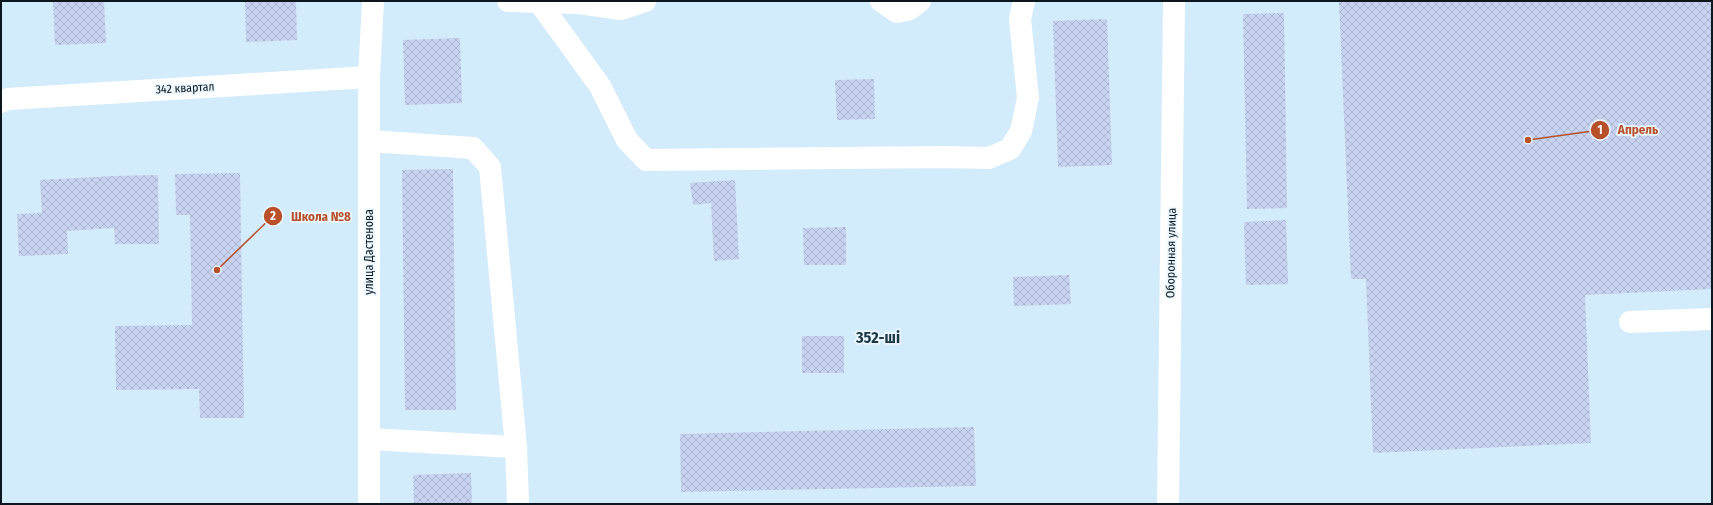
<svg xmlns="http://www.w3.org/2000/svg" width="1713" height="505" viewBox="0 0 1713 505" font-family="'Fira Sans Condensed',sans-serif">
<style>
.building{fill:url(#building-cross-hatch)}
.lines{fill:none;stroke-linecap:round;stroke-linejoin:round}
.minor{stroke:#fff;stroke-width:22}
.labels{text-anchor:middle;stroke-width:3.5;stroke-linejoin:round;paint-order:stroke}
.street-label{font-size:12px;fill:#0b171d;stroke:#ebf7ff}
.district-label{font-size:16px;font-weight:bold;fill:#1b3644;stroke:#ebf7ff}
.leader{fill:none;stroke:#b85129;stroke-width:1.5}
.callout-dot{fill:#b85129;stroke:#ebf7ff;stroke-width:1.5}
.mark-label{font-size:12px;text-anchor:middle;font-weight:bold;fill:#fff}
.callout-label{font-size:13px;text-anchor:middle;font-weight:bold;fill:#b85129;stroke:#ebf7ff;stroke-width:3.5;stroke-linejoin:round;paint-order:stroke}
</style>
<defs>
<pattern id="building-cross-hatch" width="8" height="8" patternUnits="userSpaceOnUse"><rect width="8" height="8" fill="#c7d3f0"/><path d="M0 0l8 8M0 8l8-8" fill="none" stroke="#aab4cd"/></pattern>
</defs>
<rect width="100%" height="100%" fill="#d3ecfb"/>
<!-- building -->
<g class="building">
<polygon points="53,1 104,1 106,43 55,45"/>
<polygon points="245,1 296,1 297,40 246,42"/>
<polygon points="1339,1 1712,1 1712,289 1585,295 1591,443 1373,453 1366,279 1351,279"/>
<polygon points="1284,13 1287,208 1247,209 1243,14"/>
<polygon points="1107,19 1112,165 1058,167 1053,21"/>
<polygon points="460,38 462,103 405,105 403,40"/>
<polygon points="874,79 875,119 837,120 835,80"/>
<polygon points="453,169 456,410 405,410 402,170"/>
<polygon points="240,173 244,418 200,418 199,389 116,390 115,326 192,325 190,215 176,215 175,174"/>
<polygon points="158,175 159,244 115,244 114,228 67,231 68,254 19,256 17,214 42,213 40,180 114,176"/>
<polygon points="735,180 739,259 714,261 711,203 693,205 690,183"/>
<polygon points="1286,220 1288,284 1246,285 1244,222"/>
<polygon points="846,227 846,265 804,265 803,228"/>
<polygon points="1069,275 1071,304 1014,306 1013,277"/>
<rect x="802" y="336" width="42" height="37"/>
<polygon points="974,427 976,486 681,492 680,434"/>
<polygon points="471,473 472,504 414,504 413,475"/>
</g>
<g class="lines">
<!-- minor -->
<g class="minor">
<polyline points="508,1 579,3 621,9 645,1"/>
<polyline points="881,1 897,12 910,9 920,1"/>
<polyline points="539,2 600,86 627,140 646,160 945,157 989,158 1010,149 1021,131 1028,98 1020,19 1024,1"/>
<polyline points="1,102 8,99 369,77"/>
<polyline points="369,141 473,148 490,167 516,447 518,504"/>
<polyline points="1630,322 1712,319"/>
<polyline points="369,439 516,447"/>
<polyline points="369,504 369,77 373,1"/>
<polyline points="1168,504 1174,1"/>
</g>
</g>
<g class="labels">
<!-- street labels -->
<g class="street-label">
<text transform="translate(185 88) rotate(-3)" y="4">342 квартал</text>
<text transform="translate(369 252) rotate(-90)" y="4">улица Дастенова</text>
<text transform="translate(1171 253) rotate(-89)" y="4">Оборонная улица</text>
</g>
<!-- district labels -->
<g class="district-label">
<text x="878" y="343">352-ші</text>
</g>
</g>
<!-- callouts -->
<path class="leader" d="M1528 140L1600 130M217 270L273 216"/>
<g class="callout-dot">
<circle cx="1528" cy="140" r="4"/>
<circle cx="217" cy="270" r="4"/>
<circle cx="1600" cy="130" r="10"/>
<circle cx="273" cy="216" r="10"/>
</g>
<g class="mark-label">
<text x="1600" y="134">1</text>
<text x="273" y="220">2</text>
</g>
<g class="callout-label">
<text x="1638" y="134">Апрель</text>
<text x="321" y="221">Школа №8</text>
</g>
<!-- border -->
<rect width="1713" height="505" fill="none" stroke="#0b171d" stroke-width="4"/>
</svg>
